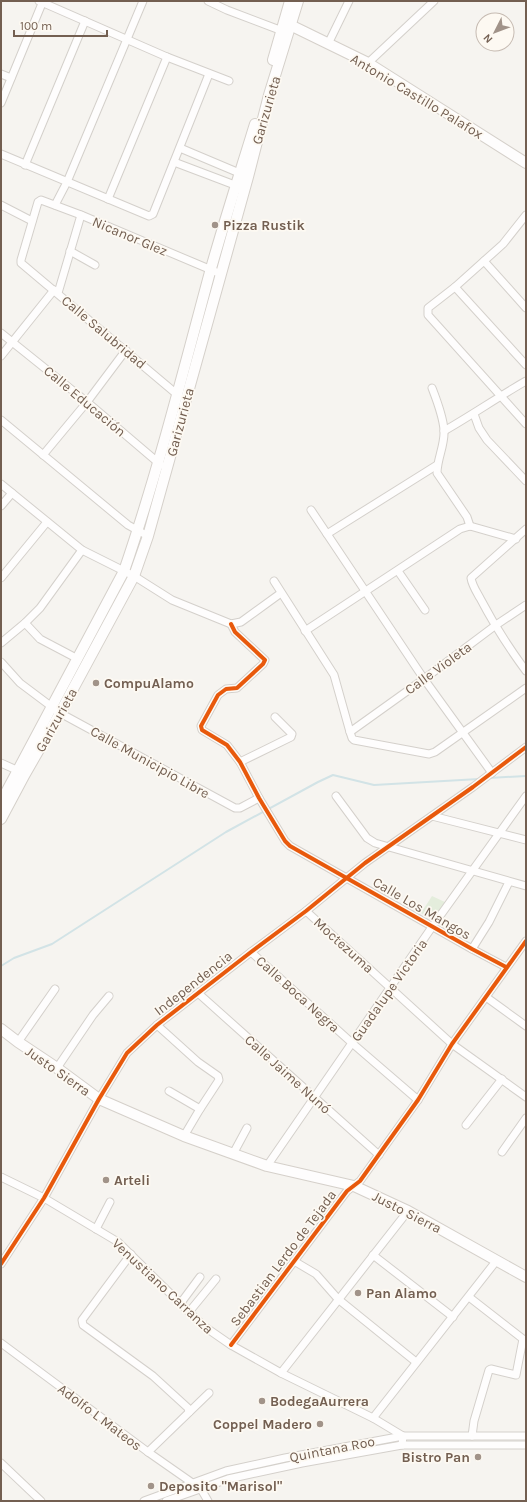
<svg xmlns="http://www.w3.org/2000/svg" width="527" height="1502" viewBox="0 0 527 1502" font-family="Karla,sans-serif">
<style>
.green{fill:#e4eddc}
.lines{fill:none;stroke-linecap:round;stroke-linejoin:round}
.stream{stroke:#d2e3e6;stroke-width:2}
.street-casing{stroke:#d4d0cb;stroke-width:9}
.secondary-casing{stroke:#d5d0ca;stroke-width:12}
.street{stroke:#fefdfd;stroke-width:7}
.secondary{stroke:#fefdfd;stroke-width:10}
.cycleway-casing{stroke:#fdf9f2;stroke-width:6}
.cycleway{stroke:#e8590c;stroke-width:4}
.poi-dot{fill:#a19389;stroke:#fdf9f2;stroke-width:1.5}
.labels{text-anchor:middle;stroke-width:3.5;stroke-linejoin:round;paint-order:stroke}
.street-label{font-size:14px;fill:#735f51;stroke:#fdf9f2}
.poi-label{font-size:14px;font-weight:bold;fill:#735f51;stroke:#fdf9f2;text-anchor:start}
</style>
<rect width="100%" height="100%" fill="#f6f4f0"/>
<!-- green -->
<polygon class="green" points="432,896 447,903 434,921 421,913"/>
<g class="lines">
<!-- stream -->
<g class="stream">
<polyline points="489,778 526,776"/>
<polyline points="1,966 14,958 52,944 226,832 318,782 333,775 374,785 479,779"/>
</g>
<defs>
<g id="street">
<polyline points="39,1 167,57 229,81"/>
<polyline points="208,1 227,10 285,32"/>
<polyline points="328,44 349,1"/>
<polyline points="368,63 434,1"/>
<polyline points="1,74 11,78"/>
<polyline points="1,103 43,1"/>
<polyline points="180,148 244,175"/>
<polyline points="1,154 149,216 153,214 209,74"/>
<polyline points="174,162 240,187"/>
<polyline points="25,165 85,21"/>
<polyline points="108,199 167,57"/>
<polyline points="1,205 32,221"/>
<polyline points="55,205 67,182 143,1"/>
<polyline points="526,215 503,244 455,287 428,308 428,315 526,424"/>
<polyline points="70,251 95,265"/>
<polyline points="484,261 526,308"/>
<polyline points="455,287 526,365"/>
<polyline points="58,293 81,215"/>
<polyline points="1,333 87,402 161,465"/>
<polyline points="1,356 54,290"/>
<path d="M432,388c5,13 11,28 12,42 1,15 -7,29 -7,43l30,44 3,9"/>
<polyline points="179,396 21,263 21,260 38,202 41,200 81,215 221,274"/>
<polyline points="474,414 479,428 487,440 526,481"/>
<polyline points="1,420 128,525 148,536"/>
<path d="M444,431c28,-16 54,-34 82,-50"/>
<polyline points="43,455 87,402 126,350"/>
<polyline points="1,484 82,550 134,576 172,600 231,624 241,622 281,593"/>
<polyline points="1,506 12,493"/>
<polyline points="311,510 424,679 492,773"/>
<polyline points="470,526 516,539"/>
<path d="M526,529l-55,49c1,7 5,13 9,20 13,25 29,50 46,73"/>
<polyline points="327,534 437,465"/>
<polyline points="398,571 425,610"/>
<polyline points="1,578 47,522"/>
<polyline points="274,581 334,675 350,732 352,738 354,740 429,754 435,752 526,688"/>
<polyline points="25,623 40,639 78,659"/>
<polyline points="231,624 235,632 265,660 263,664 237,688 226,689 218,695 201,726 202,730 227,745 240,762 259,798 285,841 290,846 472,949 506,967"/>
<polyline points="305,631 460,529 470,526"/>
<polyline points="1,643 25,623 40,608 82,550"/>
<polyline points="1,662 20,683 60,713 235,808 240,808 259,798"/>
<polyline points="350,732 424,679 496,625 526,605"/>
<polyline points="240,762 291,737 292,734 275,717"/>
<polyline points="1,763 21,772"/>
<polyline points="336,796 367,838 375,843 526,886"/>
<polyline points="432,816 526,840"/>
<polyline points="306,911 452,1044 526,1097"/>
<polyline points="472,949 489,922 509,882"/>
<polyline points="251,952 352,1043 418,1100"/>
<polyline points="198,993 379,1155"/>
<polyline points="486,997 526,1026"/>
<polyline points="157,1025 198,1062 218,1076 219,1080 200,1109 184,1136"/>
<polyline points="18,1042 55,989"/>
<polyline points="57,1068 93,1015 109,996"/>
<polyline points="169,1091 200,1109"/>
<polyline points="466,1125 502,1079"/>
<polyline points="502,1152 526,1118"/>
<polyline points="233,1154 247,1128"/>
<polyline points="267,1166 432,927 526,796"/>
<polyline points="1,1177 44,1198 118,1242 189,1312 205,1327 231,1345 281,1373 373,1418 403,1436 402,1445"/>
<polyline points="96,1229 110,1202"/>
<polyline points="131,1254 82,1320 83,1325 153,1376 188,1408 189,1412"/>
<polyline points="373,1255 453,1317"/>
<polyline points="294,1261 316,1274 338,1299 416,1362"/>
<polyline points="1,1264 44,1198 99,1099 127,1053 157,1025 251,952 306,911 365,863 473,787 526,747"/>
<polyline points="469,1297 523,1339 516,1375 491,1369 489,1370 474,1421 472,1436"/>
<polyline points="180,1304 200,1277"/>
<polyline points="189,1312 216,1279"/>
<polyline points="1,1343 148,1452 201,1489 208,1501"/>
<polyline points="231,1345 347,1191 360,1181 418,1100 452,1044 526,941"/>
<polyline points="281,1373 408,1211"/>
<polyline points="373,1418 497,1260"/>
<polyline points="148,1452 209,1393"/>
<polyline points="1,1463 41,1501"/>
<polyline points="144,1501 226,1471 285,1458 403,1436 526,1436"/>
<polyline points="166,1501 228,1479 302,1463 402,1445 526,1445"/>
</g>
<g id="secondary">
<polyline points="286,23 368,63 526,163"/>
<polyline points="273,60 290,1"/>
<path d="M1,802l123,-231c34,-99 59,-199 86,-299 14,-50 30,-99 45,-148"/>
<polyline points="1,819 25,774 60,713 134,576 148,536 248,177 269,95 298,1"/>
<polyline points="1,1029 18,1042 57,1068 99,1099 184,1136 267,1166 354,1186 408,1211 526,1277"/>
</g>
</defs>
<!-- street casing -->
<use href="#street" class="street-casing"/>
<!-- secondary casing -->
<use href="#secondary" class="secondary-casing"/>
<!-- street -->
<use href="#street" class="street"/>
<!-- secondary -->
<use href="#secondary" class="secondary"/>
<defs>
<g id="cycleway">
<polyline points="231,624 235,632 265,660 263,664 237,688 226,689 218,695 201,726 202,730 227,745 240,762 259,798 285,841 290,846 472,949 506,967"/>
<polyline points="1,1264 44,1198 99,1099 127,1053 157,1025 251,952 306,911 365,863 473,787 526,747"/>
<polyline points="231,1345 347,1191 360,1181 418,1100 452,1044 526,941"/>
</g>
</defs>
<!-- cycleway casing -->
<use href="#cycleway" class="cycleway-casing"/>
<!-- cycleway -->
<use href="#cycleway" class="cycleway"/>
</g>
<!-- markers -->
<g class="poi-dot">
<circle cx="215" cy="225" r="4"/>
<circle cx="96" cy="683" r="4"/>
<circle cx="106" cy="1180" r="4"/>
<circle cx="358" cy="1293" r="4"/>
<circle cx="262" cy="1401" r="4"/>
<circle cx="320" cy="1424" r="4"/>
<circle cx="478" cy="1457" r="4"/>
<circle cx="151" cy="1486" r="4"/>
</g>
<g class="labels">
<!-- street labels -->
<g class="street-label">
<text transform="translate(417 96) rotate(31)" y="5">Antonio Castillo Palafox</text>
<text transform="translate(266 110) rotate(-74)" y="5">Garizurieta</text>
<text transform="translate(130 236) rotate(23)" y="5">Nicanor Glez</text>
<text transform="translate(104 332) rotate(40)" y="5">Calle Salubridad</text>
<text transform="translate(85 401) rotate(40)" y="5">Calle Educación</text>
<text transform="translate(180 422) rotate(-75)" y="5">Garizurieta</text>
<text transform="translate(438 668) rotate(-36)" y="5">Calle Violeta</text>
<text transform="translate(56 720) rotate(-61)" y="5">Garizurieta</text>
<text transform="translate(150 762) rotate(29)" y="5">Calle Municipio Libre</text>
<text transform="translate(422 908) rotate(30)" y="5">Calle Los Mangos</text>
<text transform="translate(344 945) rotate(42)" y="5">Moctezuma</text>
<text transform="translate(193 983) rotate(-38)" y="5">Independencia</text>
<text transform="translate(389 990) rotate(-55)" y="5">Guadalupe Victoria</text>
<text transform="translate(298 994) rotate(42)" y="5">Calle Boca Negra</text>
<text transform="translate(58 1071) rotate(35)" y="5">Justo Sierra</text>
<text transform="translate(288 1074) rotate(42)" y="5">Calle Jaime Nunó</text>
<text transform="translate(407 1212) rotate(27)" y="5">Justo Sierra</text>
<text transform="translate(283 1258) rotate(-53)" y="5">Sebastian Lerdo de Tejada</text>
<text transform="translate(163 1286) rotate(43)" y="5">Venustiano Carranza</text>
<text transform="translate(100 1417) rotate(37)" y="5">Adolfo L Mateos</text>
<text transform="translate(332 1449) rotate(-11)" y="5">Quintana Roo</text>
</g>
<!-- poi labels -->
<g class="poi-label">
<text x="223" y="230">Pizza Rustik</text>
<text x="104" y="688">CompuAlamo</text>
<text x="114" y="1185">Arteli</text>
<text x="366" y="1298">Pan Alamo</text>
<text x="270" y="1406">BodegaAurrera</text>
<text x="312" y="1429" text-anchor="end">Coppel Madero</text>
<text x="470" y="1462" text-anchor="end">Bistro Pan</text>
<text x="159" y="1491">Deposito "Marisol"</text>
</g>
</g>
<!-- border -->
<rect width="527" height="1502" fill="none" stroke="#735f51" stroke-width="4"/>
<!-- north arrow -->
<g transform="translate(495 32) rotate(228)"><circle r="19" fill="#fdf9f2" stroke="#c6bbb2"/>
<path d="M0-3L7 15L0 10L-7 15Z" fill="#a19389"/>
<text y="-6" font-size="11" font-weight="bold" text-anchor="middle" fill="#735f51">N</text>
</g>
<!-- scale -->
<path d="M14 30v6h93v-6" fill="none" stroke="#735f51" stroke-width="2"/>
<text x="20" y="30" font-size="12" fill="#735f51" stroke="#fdf9f2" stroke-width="3" paint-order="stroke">100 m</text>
</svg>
